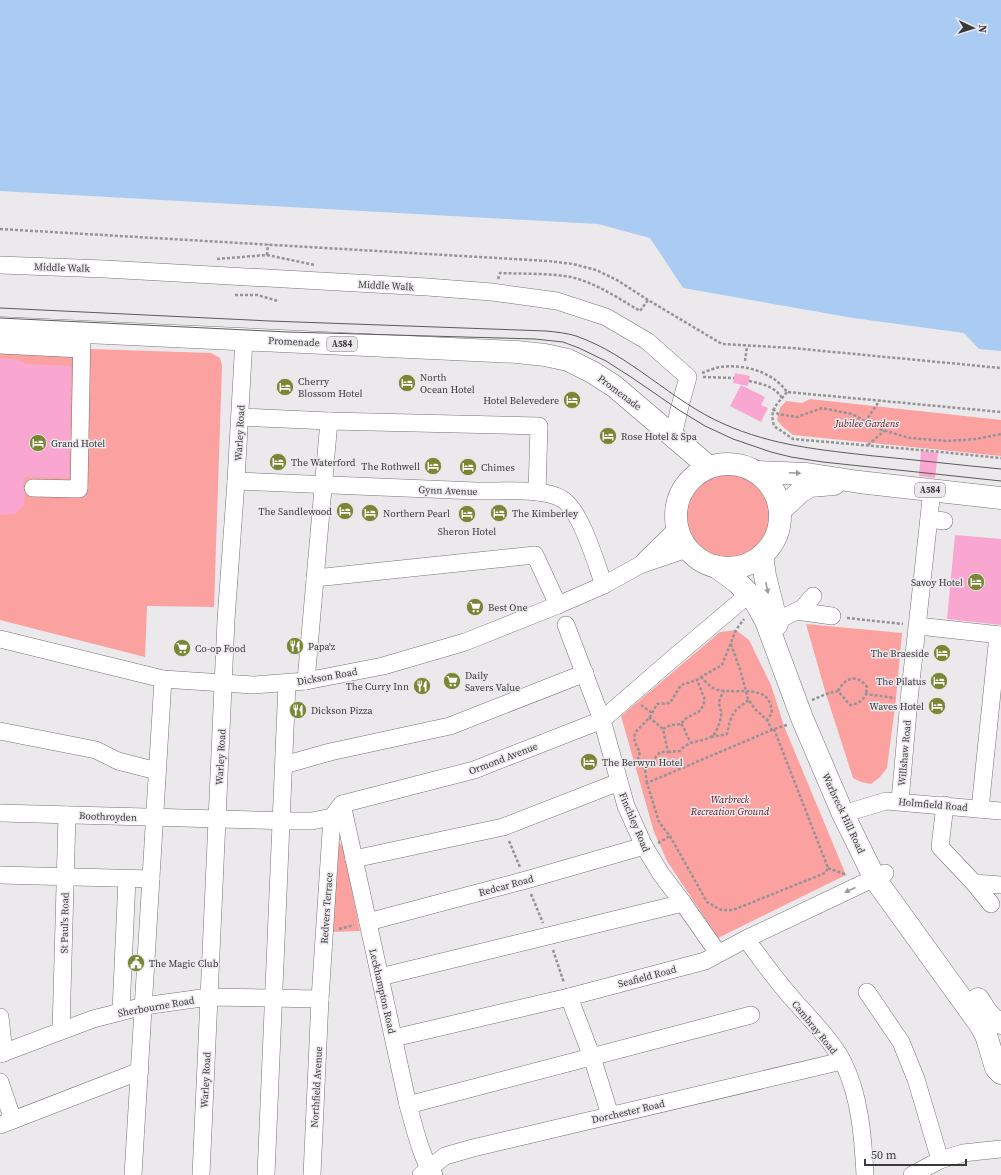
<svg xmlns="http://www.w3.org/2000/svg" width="1001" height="1175" viewBox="0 0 1001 1175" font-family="'Source Serif 4',serif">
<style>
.green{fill:#fba2a0}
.water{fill:#aaccf2}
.building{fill:#f9a7d0}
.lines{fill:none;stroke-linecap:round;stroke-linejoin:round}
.minor-casing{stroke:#767377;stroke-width:18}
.major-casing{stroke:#767377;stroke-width:23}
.path{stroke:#959396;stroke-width:2.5;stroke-dasharray:3 2;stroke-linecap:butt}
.minor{stroke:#fff;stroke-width:17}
.major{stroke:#fff;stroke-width:22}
.tram{stroke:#5b5a5c;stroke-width:1}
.oneway{fill:#9c9c9d}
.labels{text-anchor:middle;stroke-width:3;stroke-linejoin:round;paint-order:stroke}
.shield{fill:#ece9ed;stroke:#6f6e70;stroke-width:1}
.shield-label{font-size:9px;font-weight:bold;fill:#3a393b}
.street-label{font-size:10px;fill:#3a393b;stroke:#ece9ed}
.poi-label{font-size:10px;fill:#3a393b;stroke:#ece9ed;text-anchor:start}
.park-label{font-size:10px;font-style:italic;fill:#60111a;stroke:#ece9ed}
</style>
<rect width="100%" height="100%" fill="#ece9ed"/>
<!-- green -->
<g class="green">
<polygon points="0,346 211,353 220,358 222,366 214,607 147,606 145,657 0,620"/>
<polygon points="810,399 1001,420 1001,456 793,435 783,427 777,420 780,408 786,401 802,403"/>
<circle cx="728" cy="516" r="43"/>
<polygon points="806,624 902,633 896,699 887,768 880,777 871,784 861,782 853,778 826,694"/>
<polygon points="736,630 749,640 771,685 784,726 846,875 718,938 667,861 654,832 621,716 720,632"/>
<polygon points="338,842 343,846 360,931 332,932"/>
</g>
<!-- water -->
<polygon class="water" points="0,0 1001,0 1001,351 979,349 964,333 853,318 683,288 650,238 598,224 0,191"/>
<!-- building -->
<g class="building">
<polygon points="0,358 19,360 26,364 71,366 69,478 25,477 23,487 25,493 24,505 15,514 0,515"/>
<polygon points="735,373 750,376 748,386 733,383"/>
<polygon points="741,385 765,397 761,405 768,408 761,422 730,406"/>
<polygon points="921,451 938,453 935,478 919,476"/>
<polygon points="955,535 1001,539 1001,625 947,619"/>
</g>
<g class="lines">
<defs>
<g id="minor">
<polyline points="0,265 105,269 427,287 492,292 557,301 606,317 647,341 688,377 679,410 673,436"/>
<polyline points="0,345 81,349"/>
<polyline points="240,417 329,421 539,426 537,492"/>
<path d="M236,481c80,4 160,7 240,10 23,1 67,-4 86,8 19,11 34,65 42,86"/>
<polyline points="33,488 79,489 82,331"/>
<polyline points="929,519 944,521"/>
<polyline points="644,561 677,529"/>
<polyline points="315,578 535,555 558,605"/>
<polyline points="797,611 832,616"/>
<polyline points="776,621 803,608 813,596"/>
<polyline points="566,625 602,720 626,806 644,846 661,874 683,903 718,953"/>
<polyline points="918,626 1001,635"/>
<polyline points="0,639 163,679 253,685 306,681 383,666 465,642 558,605 604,585 640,565 687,549"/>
<polyline points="306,681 329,421"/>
<polyline points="0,731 96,750 118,761 157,771"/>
<polyline points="284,765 330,752 450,726 585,673"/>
<polyline points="900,801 909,700 932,490"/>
<path d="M342,804l66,301c6,20 13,54 26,70"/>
<polyline points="945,805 940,847 974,883 1001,885"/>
<polyline points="980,809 998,635"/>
<polyline points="0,813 294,821 312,821 332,817 342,804 474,770 602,720 671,660 749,594"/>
<polyline points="843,814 886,801 1001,811"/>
<polyline points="354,859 503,827 619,782"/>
<polyline points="0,875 151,879"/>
<polyline points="974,883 991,904"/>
<polyline points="368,922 526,880 644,846"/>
<path d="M746,939c15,20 29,40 45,58 17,20 40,42 52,65 17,34 20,75 22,113"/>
<polyline points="380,977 683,903"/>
<polyline points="867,992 901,1042 916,1079 940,1160"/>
<polyline points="569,997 592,1057 610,1115"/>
<polyline points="121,1011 127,879"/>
<polyline points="0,1017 4,1053"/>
<polyline points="61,1031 67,815"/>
<polyline points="394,1038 569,997 705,961 746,939 885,873"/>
<polyline points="0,1054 93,1019 144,1006 209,997 320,999"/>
<polyline points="0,1082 13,1120"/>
<polyline points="408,1105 751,1015"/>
<polyline points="0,1125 140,1071"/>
<polyline points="133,1175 163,679"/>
<polyline points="201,1175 226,620 236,481 244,339"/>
<polyline points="266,1175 287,683"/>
<polyline points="312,1175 320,999 332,817"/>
<polyline points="421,1175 445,1156 473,1148 842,1061"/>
<polyline points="912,1175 940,1160 963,1153 1001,1149"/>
</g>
<g id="major">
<polyline points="0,328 517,352 545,355 568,360 592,372 614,386 709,467"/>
<circle cx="728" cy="516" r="52"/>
<polyline points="756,472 807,474 859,482 1001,498"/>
<polyline points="780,511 800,492 810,486 834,484"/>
<polyline points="762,555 765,576 777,624"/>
<polyline points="715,566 737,582 749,594 756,603 766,621 802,718 843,814 875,879 979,1023 986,1035 996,1068 1001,1073"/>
<path d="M978,999c6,9 12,22 23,24"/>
</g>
</defs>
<!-- minor casing -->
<use href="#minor" class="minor-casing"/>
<!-- major casing -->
<use href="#major" class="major-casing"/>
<!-- path -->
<g class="path">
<polyline points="0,229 548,261 573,264 596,270 617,280 648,300 722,344 792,348 1001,368"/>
<polyline points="267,255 315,265"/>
<polyline points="217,259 267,255 268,244"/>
<path d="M498,279l2,-6c23,1 48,0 71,4 25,6 47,21 69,34l8,-11"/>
<polyline points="235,295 257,295 278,301"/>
<polyline points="745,361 747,346"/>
<path d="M702,373c6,-2 12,-5 18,-6 24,-3 52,4 67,25l214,20"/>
<polyline points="703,377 734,378"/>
<path d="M749,381c14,3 25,5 33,17"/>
<path d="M787,392c-10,13 -18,16 -13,34l19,13 127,11 81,8"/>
<polyline points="773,409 778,414 797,417 822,408 852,414 879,429 910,438 947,441 976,439 1001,434"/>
<polyline points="865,422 880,400"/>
<polyline points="868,445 884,431"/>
<polyline points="847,618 903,624"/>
<polyline points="731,644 740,669 748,699 755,709 767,720 772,730"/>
<path d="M701,677c3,3 7,8 12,11 16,8 47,-4 56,13 2,3 2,8 3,12l-5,7"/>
<path d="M838,691c7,-13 19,-18 29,-4l-1,7"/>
<path d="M812,700l14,-6 12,-3 12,14c8,-2 12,-3 16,-11l29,4"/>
<polyline points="641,705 652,713"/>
<polyline points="649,717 663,729"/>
<path d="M681,724c5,6 5,12 10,18"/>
<polyline points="774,729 828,868 825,873 733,910 721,910 707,902 670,836 659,822 647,783 774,729 787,725"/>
<path d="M711,737l16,-3c4,-19 5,-23 22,-34"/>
<path d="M668,752l12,-1c9,-13 29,-8 35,-18 3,-5 7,-16 6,-21 0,-3 -2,-6 -2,-9 0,-4 3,-9 5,-12"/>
<polyline points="645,770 660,752 668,752 663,729 671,725 681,724 685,719 701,710 705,700 697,680 701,677 722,665 736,630 744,619"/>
<path d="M647,783l-2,-13 -7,-11 2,-7c-12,-20 -3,-20 9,-34 3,-4 5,-9 8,-14l13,-1 11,-18 16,-5"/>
<polyline points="509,841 520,867"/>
<polyline points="658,843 670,836"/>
<polyline points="828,868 847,875"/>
<polyline points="531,894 543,923"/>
<polyline points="339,929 354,925"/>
<polyline points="553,950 564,983"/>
</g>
<!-- minor -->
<use href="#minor" class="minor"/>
<!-- major -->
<use href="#major" class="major"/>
<!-- tram -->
<g class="tram">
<path d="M0,308l270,13 276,10c10,1 21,2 30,5 55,19 95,65 148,88 49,22 98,26 150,32 43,4 85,9 127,13"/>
<polyline points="0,318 288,332 535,339 563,342 579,348 606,361 631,377 679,410 705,426 733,439 771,452 791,457 823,462 1001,481"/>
</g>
</g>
<!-- one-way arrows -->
<defs><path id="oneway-solid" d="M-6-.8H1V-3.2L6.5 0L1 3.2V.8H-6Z"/></defs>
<g class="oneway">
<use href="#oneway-solid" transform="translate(795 473) rotate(2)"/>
<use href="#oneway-solid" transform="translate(767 588) rotate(78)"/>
<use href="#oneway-solid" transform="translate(850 890) rotate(155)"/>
</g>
<!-- icons -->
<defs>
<symbol id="hotel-disc" viewBox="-11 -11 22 22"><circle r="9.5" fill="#798633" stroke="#ece9ed"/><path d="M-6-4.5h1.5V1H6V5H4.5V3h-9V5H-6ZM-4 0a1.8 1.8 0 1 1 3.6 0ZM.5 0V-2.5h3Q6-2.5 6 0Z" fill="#fff"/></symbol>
<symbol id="supermarket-disc" viewBox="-11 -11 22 22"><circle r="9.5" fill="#798633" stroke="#ece9ed"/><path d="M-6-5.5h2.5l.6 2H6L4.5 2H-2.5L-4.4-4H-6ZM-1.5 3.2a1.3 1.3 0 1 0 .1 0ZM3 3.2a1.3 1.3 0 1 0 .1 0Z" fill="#fff"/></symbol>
<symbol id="restaurant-disc" viewBox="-11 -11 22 22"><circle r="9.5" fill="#798633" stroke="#ece9ed"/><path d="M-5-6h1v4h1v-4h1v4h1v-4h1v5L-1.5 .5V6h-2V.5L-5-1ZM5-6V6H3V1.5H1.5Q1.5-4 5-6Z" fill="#fff"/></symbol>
<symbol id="civic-disc" viewBox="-11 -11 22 22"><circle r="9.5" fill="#798633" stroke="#ece9ed"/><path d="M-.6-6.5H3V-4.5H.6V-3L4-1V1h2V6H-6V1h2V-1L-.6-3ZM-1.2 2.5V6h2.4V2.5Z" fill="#fff"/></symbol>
</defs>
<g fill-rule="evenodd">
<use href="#hotel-disc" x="397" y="373" width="20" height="20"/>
<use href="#hotel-disc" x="275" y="377" width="20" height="20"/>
<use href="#hotel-disc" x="562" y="390" width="20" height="20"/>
<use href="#hotel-disc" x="598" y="426" width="20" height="20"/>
<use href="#hotel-disc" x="28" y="433" width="20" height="20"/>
<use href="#hotel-disc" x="268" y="452" width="20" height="20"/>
<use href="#hotel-disc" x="423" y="456" width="20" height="20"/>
<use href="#hotel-disc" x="458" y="457" width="20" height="20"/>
<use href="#hotel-disc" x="335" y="501" width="20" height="20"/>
<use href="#hotel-disc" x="360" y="503" width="20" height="20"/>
<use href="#hotel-disc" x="489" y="503" width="20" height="20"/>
<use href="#hotel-disc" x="457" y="504" width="20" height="20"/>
<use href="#hotel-disc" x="966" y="572" width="20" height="20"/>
<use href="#supermarket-disc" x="465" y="597" width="20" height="20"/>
<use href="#restaurant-disc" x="285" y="636" width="20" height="20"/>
<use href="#supermarket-disc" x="172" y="638" width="20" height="20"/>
<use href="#hotel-disc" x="932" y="643" width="20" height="20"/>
<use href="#supermarket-disc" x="442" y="671" width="20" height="20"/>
<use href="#hotel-disc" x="929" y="671" width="20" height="20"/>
<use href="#restaurant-disc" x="412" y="676" width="20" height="20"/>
<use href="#hotel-disc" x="927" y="696" width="20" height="20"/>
<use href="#restaurant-disc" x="288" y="700" width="20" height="20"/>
<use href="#hotel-disc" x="579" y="752" width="20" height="20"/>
<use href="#civic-disc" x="126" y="953" width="20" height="20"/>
</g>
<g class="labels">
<!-- shield labels -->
<g class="shield">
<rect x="327" y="337" width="30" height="14" rx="3"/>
<rect x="915" y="483" width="30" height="14" rx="3"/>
</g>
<g class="shield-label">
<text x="342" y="347">A584</text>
<text x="930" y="493">A584</text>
</g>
<!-- street labels -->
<g class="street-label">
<text transform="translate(62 267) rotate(2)" y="4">Middle Walk</text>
<text transform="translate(386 285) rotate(3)" y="4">Middle Walk</text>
<text transform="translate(294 341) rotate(3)" y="4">Promenade</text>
<text transform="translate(620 392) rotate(37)" y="4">Promenade</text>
<text transform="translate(239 433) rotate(-87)" y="4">Warley Road</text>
<text transform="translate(448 490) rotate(2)" y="4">Gynn Avenue</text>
<text transform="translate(327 676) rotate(-10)" y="4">Dickson Road</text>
<text transform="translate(904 753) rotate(-85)" y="4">Willshaw Road</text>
<text transform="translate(220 757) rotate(-87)" y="4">Warley Road</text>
<text transform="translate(503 758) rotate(-21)" y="4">Ormond Avenue</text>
<text transform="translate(933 804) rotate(5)" y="4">Holmfield Road</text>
<text transform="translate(844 813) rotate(65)" y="4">Warbreck Hill Road</text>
<text transform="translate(108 816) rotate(2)" y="4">Boothroyden</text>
<text transform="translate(635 822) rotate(67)" y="4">Finchley Road</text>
<text transform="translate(506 885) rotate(-15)" y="4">Redcar Road</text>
<text transform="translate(326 908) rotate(-86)" y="4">Redvers Terrace</text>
<text transform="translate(64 923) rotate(-89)" y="4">St Paul's Road</text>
<text transform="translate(647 976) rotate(-15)" y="4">Seafield Road</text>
<text transform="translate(383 991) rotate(77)" y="4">Leckhampton Road</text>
<text transform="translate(156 1006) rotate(-10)" y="4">Sherbourne Road</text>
<text transform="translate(815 1027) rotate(51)" y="4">Cambray Road</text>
<text transform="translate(205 1080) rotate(-87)" y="4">Warley Road</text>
<text transform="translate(316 1087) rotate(-87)" y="4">Northfield Avenue</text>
<text transform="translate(628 1111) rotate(-13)" y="4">Dorchester Road</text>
</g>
<!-- poi labels -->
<g class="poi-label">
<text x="420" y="381">North<tspan x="420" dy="12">Ocean Hotel</tspan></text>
<text x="298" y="385">Cherry<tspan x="298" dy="12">Blossom Hotel</tspan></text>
<text x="559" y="404" text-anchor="end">Hotel Belevedere</text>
<text x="621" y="440">Rose Hotel &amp; Spa</text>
<text x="51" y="447">Grand Hotel</text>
<text x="291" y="466">The Waterford</text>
<text x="420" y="470" text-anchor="end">The Rothwell</text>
<text x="481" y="471">Chimes</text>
<text x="332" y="515" text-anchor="end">The Sandlewood</text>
<text x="383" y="517">Northern Pearl</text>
<text x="512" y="517">The Kimberley</text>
<text x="467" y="535" text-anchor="middle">Sheron Hotel</text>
<text x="963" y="586" text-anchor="end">Savoy Hotel</text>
<text x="488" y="611">Best One</text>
<text x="308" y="650">Papa'z</text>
<text x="195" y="652">Co-op Food</text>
<text x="929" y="657" text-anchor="end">The Braeside</text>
<text x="465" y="679">Daily<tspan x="465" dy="12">Savers Value</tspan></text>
<text x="926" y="685" text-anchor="end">The Pilatus</text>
<text x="409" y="690" text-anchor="end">The Curry Inn</text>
<text x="924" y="710" text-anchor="end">Waves Hotel</text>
<text x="311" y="714">Dickson Pizza</text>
<text x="602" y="766">The Berwyn Hotel</text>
<text x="149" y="967">The Magic Club</text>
</g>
<!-- park labels -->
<g class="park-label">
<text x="867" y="427">Jubilee Gardens</text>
<text x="730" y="803">Warbreck<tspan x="730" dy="12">Recreation Ground</tspan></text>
</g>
</g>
<!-- north arrow -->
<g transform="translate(973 28) rotate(94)" stroke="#ece9ed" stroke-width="3" paint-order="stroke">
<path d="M0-3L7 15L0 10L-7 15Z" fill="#3a393b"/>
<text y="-6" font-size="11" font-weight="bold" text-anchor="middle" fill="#3a393b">N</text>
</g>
<!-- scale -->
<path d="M865 1159v6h101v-6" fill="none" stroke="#3a393b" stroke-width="2"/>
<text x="871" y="1159" font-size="12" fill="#3a393b" stroke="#ece9ed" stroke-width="3" paint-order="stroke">50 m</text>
</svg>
